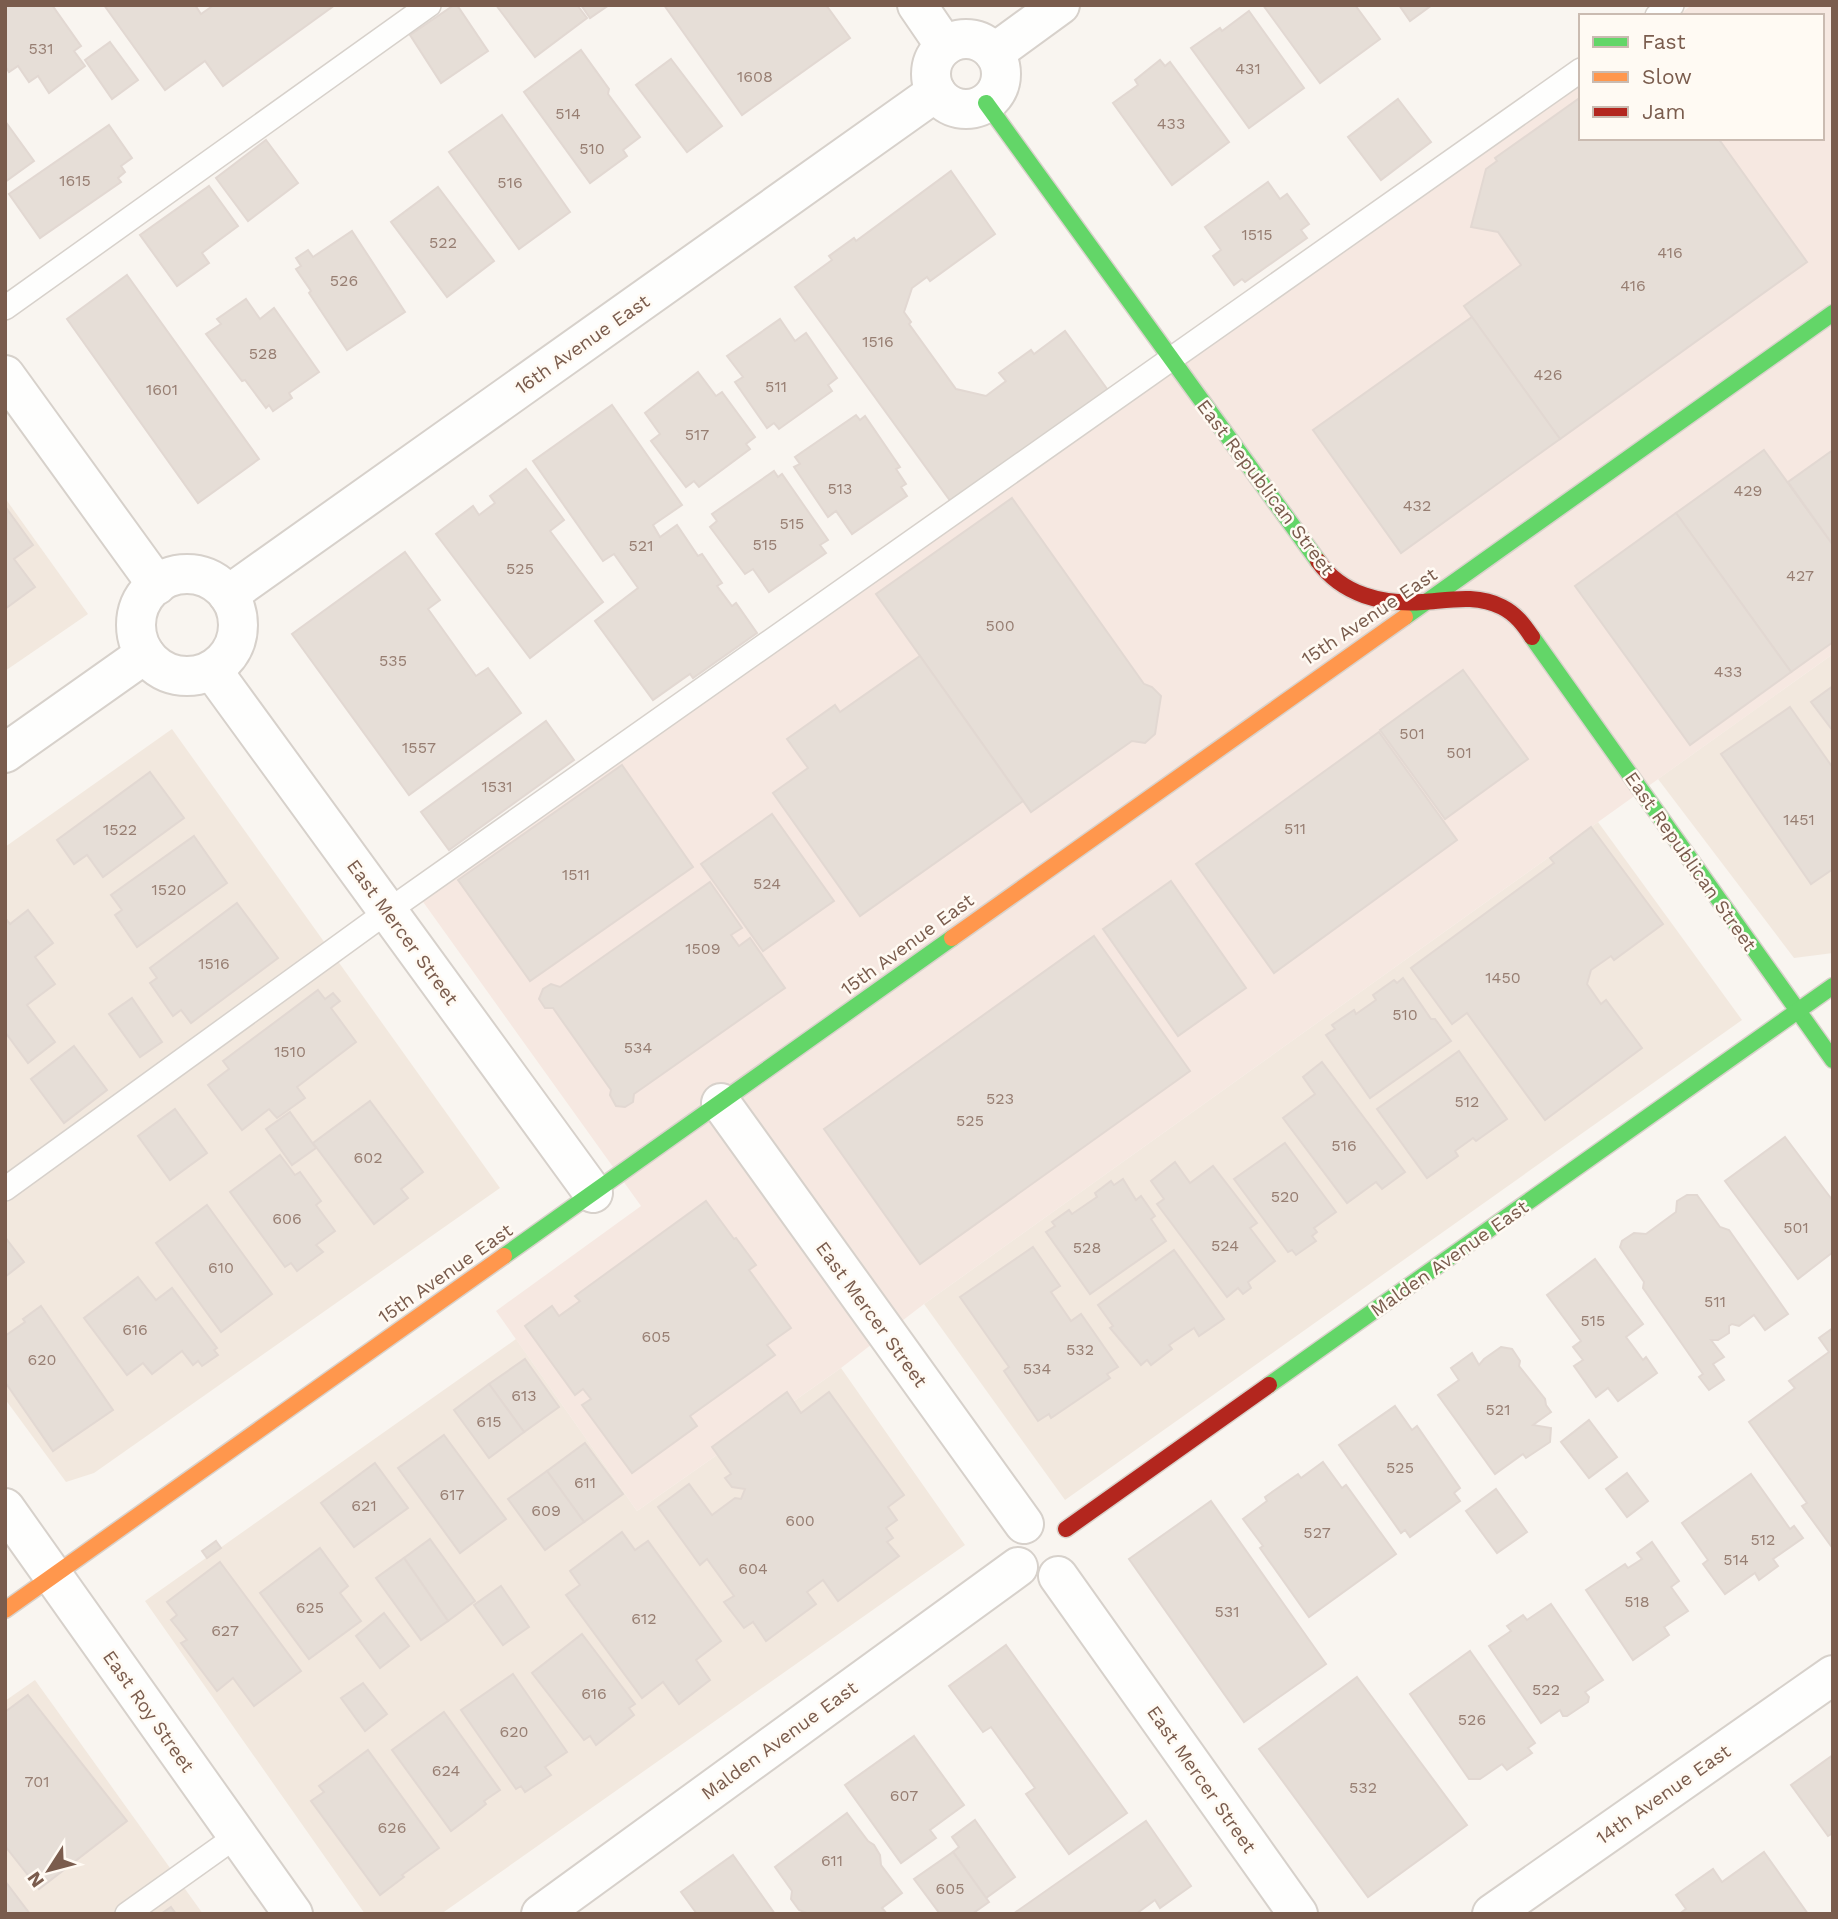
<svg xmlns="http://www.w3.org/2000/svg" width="1838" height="1919" viewBox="0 0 1838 1919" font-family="'Work Sans',sans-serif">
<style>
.residential{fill:#f2e8de}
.commercial{fill:#f6e8e1}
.building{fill:#e6ded7;stroke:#e2d8d2;stroke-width:2}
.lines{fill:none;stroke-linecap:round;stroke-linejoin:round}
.lane-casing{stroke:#d7d1cb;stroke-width:26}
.street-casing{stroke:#d7d1cb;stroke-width:42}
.fast-casing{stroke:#d9d2cb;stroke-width:19}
.slow-casing{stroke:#d9d2cb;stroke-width:19}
.jam-casing{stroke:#d9d2cb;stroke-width:19}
.lane{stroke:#fefefd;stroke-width:23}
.street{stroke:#fefefd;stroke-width:38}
.fast{stroke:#63d668;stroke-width:16}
.slow{stroke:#ff974d;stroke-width:16}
.jam{stroke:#b3261e;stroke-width:16}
.labels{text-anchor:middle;stroke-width:5;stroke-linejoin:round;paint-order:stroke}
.number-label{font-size:16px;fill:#977e72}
.street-label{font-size:19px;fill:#7a5c4d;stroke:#fffaf3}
</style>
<rect width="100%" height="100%" fill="#f9f5f0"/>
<!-- residential -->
<g class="residential">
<polygon points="5,498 88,614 5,671"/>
<polygon points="1833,654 1833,953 1794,958 1658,779"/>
<polygon points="172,729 500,1188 94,1473 66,1482 5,1399 5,847"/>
<polygon points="1598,822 1742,1020 1065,1500 924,1304"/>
<polygon points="516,1339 637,1511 841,1368 965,1545 441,1914 365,1914 145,1601"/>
<polygon points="35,1680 203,1914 5,1914 5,1701"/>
</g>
<!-- commercial -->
<polygon class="commercial" points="1692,5 1833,5 1833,654 924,1304 841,1368 637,1511 496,1311 641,1206 421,899 1581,83 1581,138 1822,138 1822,16 1677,16"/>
<!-- building -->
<g class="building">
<polygon points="5,5 52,5 81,46 74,51 85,66 49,93 38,76 29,82 18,66 9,72 5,66"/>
<polygon points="104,5 195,5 201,14 214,5 335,5 223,86 205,61 165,90"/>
<polygon points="454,5 457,5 488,51 441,83 410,35"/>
<polygon points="496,5 577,5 587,18 535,57"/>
<polygon points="581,5 609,5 590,18"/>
<polygon points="664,5 826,5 850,38 742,115"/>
<polygon points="1263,5 1355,5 1380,39 1320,83"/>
<polygon points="1399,5 1432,5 1410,21"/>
<polygon points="1249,11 1304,88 1249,128 1191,48 1220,28 1222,31"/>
<polygon points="110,42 138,80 112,99 85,60"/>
<polygon points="581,50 609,89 608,94 640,137 623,150 627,156 590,183 524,92"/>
<polygon points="671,59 722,126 687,152 636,85"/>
<polygon points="1160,60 1165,66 1170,62 1229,142 1172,185 1113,103 1138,85 1135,80"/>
<polygon points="1581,97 1581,138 1718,138 1807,262 1560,439 1464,306 1521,265 1498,232 1471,227 1486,169 1497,161 1495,158"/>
<polygon points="1398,99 1431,142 1381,180 1348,137"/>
<polygon points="502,115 570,212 519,249 449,152"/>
<polygon points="5,121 34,161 5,182"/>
<polygon points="109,125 132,158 121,166 125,172 118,178 121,182 40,238 9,194"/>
<polygon points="266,140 298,183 248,221 216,178"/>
<polygon points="951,171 995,234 930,281 927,277 912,288 904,312 911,322 909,324 956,389 986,396 1006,381 999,373 1031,350 1034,354 1065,331 1110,393 954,506 795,287 832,260 829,256 854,238 856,241"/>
<polygon points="1268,182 1280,199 1287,194 1309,224 1301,230 1307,238 1245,282 1242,279 1234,285 1213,256 1221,250 1205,227"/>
<polygon points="209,186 238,226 202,253 209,263 177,286 140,235"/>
<polygon points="438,187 494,261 447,297 391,222"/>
<polygon points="352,231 405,312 347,350 309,293 311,291 296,269 301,266 296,258 308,250 313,257"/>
<polygon points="127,275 259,459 198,503 67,319"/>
<polygon points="246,299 260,319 274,308 319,372 289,393 292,398 273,411 269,405 266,408 245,380 242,381 206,334 221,324 217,319"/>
<polygon points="1472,317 1560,439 1401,553 1313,430"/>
<polygon points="780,319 795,341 806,333 837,378 828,385 832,391 779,429 774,423 767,428 735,382 743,377 727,356"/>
<polygon points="698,372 716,396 722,392 755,437 746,444 750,449 699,487 694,481 686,487 651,441 660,434 645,413"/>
<polygon points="612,405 682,505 653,525 660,537 677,525 698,556 702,554 722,583 717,586 732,606 736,603 757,633 693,678 690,674 653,700 595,621 638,588 614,554 603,561 533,461"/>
<polygon points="856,415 860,420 865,416 900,467 896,469 906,484 901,487 907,496 852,534 836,511 828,517 794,467 800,464 795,457"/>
<polygon points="1764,450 1833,545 1833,642 1791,672 1676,513"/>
<polygon points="1833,450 1833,545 1788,482"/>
<polygon points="526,469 564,520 550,531 603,602 530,658 436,534 473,506 479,515 495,503 490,496"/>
<polygon points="774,471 778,477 782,474 828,540 820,545 826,553 769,592 753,569 745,574 710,527 717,521 712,514"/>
<polygon points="1012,498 1144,684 1152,687 1161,696 1155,734 1145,743 1132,741 1031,812 876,594"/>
<polygon points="7,509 33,545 14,559 35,587 5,609"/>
<polygon points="1676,513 1791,672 1690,745 1575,586"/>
<polygon points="405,552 440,600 428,609 476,676 488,668 521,713 409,795 292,634"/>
<polygon points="920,656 1023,801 860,916 773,793 808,768 787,739 835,705 840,712"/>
<polygon points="1463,670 1528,759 1445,819 1380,730"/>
<polygon points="1833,686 1833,731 1811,702"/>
<polygon points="1790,707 1833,768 1833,869 1811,884 1721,754"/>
<polygon points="546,721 574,760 449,850 421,812"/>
<polygon points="1379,732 1457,840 1274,973 1196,864"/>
<polygon points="622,765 693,867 530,981 458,880"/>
<polygon points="150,772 184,818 103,877 87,855 74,864 57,840"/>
<polygon points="772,814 834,901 763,951 701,864"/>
<polygon points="1591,827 1663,924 1614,960 1611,956 1591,970 1587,984 1601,1004 1606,1000 1642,1048 1545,1120 1467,1013 1452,1024 1411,968 1554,863 1550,858"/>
<polygon points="194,836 227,883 137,947 115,915 122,910 111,895"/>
<polygon points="1171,881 1246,988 1178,1036 1103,929"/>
<polygon points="710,882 742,928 731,935 739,946 750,938 785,988 634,1094 633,1102 625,1107 616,1106 610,1095 611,1090 553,1008 545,1008 539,999 543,989 551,984 560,987"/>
<polygon points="237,903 278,958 191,1023 181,1010 173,1016 150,983 157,978 150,968"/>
<polygon points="28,910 53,943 35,957 55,984 27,1005 55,1042 28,1063 5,1032 5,918 10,924"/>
<polygon points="1094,936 1190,1071 920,1264 824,1129"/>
<polygon points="1403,978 1431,1019 1435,1019 1451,1041 1370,1098 1326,1035 1335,1029 1332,1025 1354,1010 1356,1014 1376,1000 1373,995 1394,980 1397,983"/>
<polygon points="318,990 325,999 333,993 340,1001 331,1008 356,1042 297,1087 305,1098 277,1118 269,1109 242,1130 208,1085 229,1069 223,1061"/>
<polygon points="132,998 162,1042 140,1057 109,1014"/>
<polygon points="74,1046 107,1090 64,1123 31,1079"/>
<polygon points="1459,1051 1507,1119 1476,1141 1473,1138 1455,1151 1458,1156 1427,1178 1377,1109"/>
<polygon points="1322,1062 1405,1172 1382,1189 1376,1182 1347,1203 1283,1118 1315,1094 1303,1077"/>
<polygon points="370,1101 423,1172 401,1189 408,1198 374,1224 313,1143"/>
<polygon points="175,1109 207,1153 170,1180 138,1136"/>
<polygon points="290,1112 316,1148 292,1165 266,1129"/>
<polygon points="1785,1137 1833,1201 1833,1252 1798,1279 1725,1181"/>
<polygon points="1285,1143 1336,1212 1314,1228 1317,1232 1312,1236 1316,1241 1296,1255 1292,1250 1288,1252 1234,1179"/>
<polygon points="280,1155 295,1175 300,1172 321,1201 316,1205 335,1231 316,1245 323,1252 297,1271 291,1263 285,1267 230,1192"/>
<polygon points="1175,1162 1190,1183 1213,1166 1257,1223 1250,1228 1275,1261 1248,1282 1251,1288 1243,1294 1238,1288 1227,1297 1157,1204 1164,1199 1151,1181"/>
<polygon points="1123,1179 1136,1200 1141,1196 1155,1216 1151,1219 1166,1241 1090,1294 1046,1232 1055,1226 1052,1222 1069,1210 1072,1214 1097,1197 1095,1193 1111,1181 1114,1185"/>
<polygon points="1687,1195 1697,1195 1720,1227 1729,1230 1788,1314 1765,1330 1754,1315 1739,1326 1732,1324 1729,1326 1729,1333 1718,1340 1711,1340 1724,1357 1713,1364 1724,1380 1709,1390 1699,1377 1703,1374 1643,1288 1644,1282 1620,1247 1622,1241 1634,1233 1646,1234 1676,1212 1677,1201"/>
<polygon points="706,1201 734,1239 736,1238 756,1265 749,1270 791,1328 767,1345 775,1355 690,1416 697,1426 632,1473 582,1405 591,1399 583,1389 575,1395 525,1326 552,1306 559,1316 580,1301 575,1296"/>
<polygon points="207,1205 272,1294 221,1332 156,1243"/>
<polygon points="5,1237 24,1262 5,1277"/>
<polygon points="1033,1247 1060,1286 1051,1292 1071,1321 1081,1314 1118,1367 1107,1374 1110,1378 1051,1418 1049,1414 1038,1421 1004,1371 1009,1367 960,1297"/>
<polygon points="1174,1250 1224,1319 1199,1336 1194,1328 1169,1345 1172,1349 1151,1365 1147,1360 1141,1365 1110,1328 1113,1326 1098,1305"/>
<polygon points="1595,1259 1643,1324 1626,1337 1643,1360 1646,1357 1657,1373 1618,1401 1608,1388 1596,1397 1574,1366 1583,1360 1573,1347 1581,1341 1547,1295"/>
<polygon points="138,1277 156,1300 172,1288 217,1348 214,1350 218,1355 202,1366 198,1361 193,1365 182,1351 152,1374 143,1363 127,1375 84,1318"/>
<polygon points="41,1306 113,1410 53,1451 5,1382 5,1336 25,1322 23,1319"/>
<polygon points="1833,1328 1833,1544 1831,1546 1802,1506 1807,1503 1749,1422 1795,1388 1789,1381 1829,1352 1819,1338"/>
<polygon points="1501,1347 1512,1349 1520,1361 1519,1366 1545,1399 1546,1405 1551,1412 1533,1425 1551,1428 1550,1442 1526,1458 1523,1454 1495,1474 1438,1395 1459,1380 1451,1368 1472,1353 1479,1365 1484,1359"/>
<polygon points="525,1359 559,1407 524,1432 489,1384"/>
<polygon points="489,1384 524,1432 489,1458 454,1410"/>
<polygon points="787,1392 801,1413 829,1392 904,1495 888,1507 897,1520 886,1528 893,1538 887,1542 899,1556 838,1601 823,1580 807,1592 816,1604 766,1641 753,1622 744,1628 724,1602 734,1596 707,1559 700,1565 658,1507 689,1484 712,1515 735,1498 741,1499 745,1489 732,1487 725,1478 731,1474 712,1447"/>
<polygon points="1395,1406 1412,1430 1417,1426 1460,1488 1454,1493 1460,1501 1410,1537 1405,1530 1401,1533 1339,1445"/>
<polygon points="1589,1420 1617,1457 1589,1478 1561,1442"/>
<polygon points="444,1435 506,1519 460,1553 398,1468"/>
<polygon points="585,1443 623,1494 584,1522 547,1471"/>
<polygon points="1323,1462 1342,1488 1346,1485 1396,1554 1309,1617 1260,1548 1263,1546 1243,1519 1267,1501 1265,1497 1298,1474 1301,1478"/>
<polygon points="375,1463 408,1508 354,1547 321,1503"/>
<polygon points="547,1471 584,1522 545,1550 508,1499"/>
<polygon points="1627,1473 1648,1501 1627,1517 1606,1489"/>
<polygon points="1751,1474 1790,1529 1794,1526 1803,1538 1773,1559 1778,1566 1759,1580 1755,1573 1725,1594 1703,1564 1708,1560 1682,1523"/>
<polygon points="1496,1489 1527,1532 1497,1553 1466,1511"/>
<polygon points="1211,1501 1326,1664 1244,1722 1129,1559"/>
<polygon points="622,1532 635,1550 648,1541 721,1641 696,1660 710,1680 679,1704 663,1682 642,1698 566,1595 580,1585 570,1571"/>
<polygon points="430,1539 475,1601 448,1621 404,1558"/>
<polygon points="216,1541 221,1548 207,1558 202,1551"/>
<polygon points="1652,1542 1679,1581 1671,1587 1688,1611 1664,1627 1669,1635 1633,1660 1586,1590 1625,1564 1628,1568 1642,1559 1637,1553"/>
<polygon points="320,1548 348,1586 340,1593 361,1621 309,1659 260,1593"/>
<polygon points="404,1558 448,1621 421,1640 376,1578"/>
<polygon points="220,1562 301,1671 254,1706 233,1678 217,1691 181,1643 187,1640 171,1620 177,1615 167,1602"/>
<polygon points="501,1586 529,1627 503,1645 474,1605"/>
<polygon points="1551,1604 1603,1680 1585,1692 1589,1697 1588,1702 1567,1716 1563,1716 1560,1710 1541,1723 1489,1646 1511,1631 1507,1626 1523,1615 1527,1620"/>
<polygon points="384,1613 409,1646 380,1668 356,1636"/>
<polygon points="582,1634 635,1704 629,1708 634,1715 596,1745 590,1736 584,1740 532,1673"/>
<polygon points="1006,1645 1127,1813 1069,1854 1026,1794 1035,1788 991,1727 983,1732 949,1686"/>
<polygon points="1470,1651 1535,1743 1528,1748 1532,1753 1507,1770 1502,1764 1480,1779 1469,1779 1410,1694"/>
<polygon points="513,1674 567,1752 545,1767 551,1775 525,1792 521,1786 516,1789 461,1710"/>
<polygon points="1357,1677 1467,1825 1368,1897 1259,1749"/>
<polygon points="363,1683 387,1714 365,1731 341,1698"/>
<polygon points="28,1695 127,1821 39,1889 5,1846 5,1712"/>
<polygon points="444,1712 500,1790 484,1801 486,1804 475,1813 451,1831 392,1750"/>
<polygon points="914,1736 964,1805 930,1830 936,1838 901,1863 845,1785"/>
<polygon points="368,1750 439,1848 402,1875 404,1877 380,1895 311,1801 324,1792 319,1786"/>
<polygon points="1833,1755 1833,1833 1828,1836 1791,1785"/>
<polygon points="847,1813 868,1841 874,1845 880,1855 881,1865 902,1893 882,1908 887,1914 809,1914 799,1910 791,1899 792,1891 775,1867"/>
<polygon points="975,1820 1015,1877 986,1898 953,1852 959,1847 952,1837"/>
<polygon points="1146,1821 1191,1886 1160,1908 1155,1900 1136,1914 1013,1914"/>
<polygon points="953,1852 989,1902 972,1914 940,1914 914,1879"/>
<polygon points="1764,1852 1808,1914 1679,1914 1686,1909 1676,1895 1713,1869 1722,1882"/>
<polygon points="733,1855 775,1914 697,1914 681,1892"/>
<polygon points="5,1881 30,1914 5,1914"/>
<polygon points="171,1907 176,1914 161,1914"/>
</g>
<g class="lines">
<defs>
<g id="lane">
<polyline points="1657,16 1672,5"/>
<polyline points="5,308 429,5"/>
<polyline points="5,1189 388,911 1581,70"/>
<polyline points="127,1914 238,1835"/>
</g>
<g id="street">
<polyline points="917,5 945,46"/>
<circle cx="966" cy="74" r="35"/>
<polyline points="994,53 1060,5"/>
<polyline points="5,375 157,585"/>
<circle cx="187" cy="625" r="51"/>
<polyline points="228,595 936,92"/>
<polyline points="212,670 593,1193"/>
<polyline points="5,753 145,654"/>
<polyline points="721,1103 1024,1524"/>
<polyline points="5,1508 293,1914"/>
<polyline points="1058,1576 1298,1914"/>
<polyline points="541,1914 1018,1567"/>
<polyline points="1492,1914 1833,1675"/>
</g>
<g id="fast">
<polyline points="986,103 1318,561"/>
<polyline points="1405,617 1833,313"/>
<polyline points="1532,637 1833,1060"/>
<polyline points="504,1256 952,938"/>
<polyline points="1269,1385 1833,986"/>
</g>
<g id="slow">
<polyline points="952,938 1405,617"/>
<polyline points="5,1610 504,1256"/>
</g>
<g id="jam">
<path d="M1318,561c24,34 65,44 105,41 27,-2 54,-8 79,5 14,7 22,18 30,30"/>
<polyline points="1066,1529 1269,1385"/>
</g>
</defs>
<!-- lane casing -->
<use href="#lane" class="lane-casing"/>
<!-- street casing -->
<use href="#street" class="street-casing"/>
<!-- fast casing -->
<use href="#fast" class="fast-casing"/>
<!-- slow casing -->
<use href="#slow" class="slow-casing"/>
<!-- jam casing -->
<use href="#jam" class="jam-casing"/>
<!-- lane -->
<use href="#lane" class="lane"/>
<!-- street -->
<use href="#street" class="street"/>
<!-- fast -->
<use href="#fast" class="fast"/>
<!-- slow -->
<use href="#slow" class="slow"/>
<!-- jam -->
<use href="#jam" class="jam"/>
</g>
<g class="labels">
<!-- number labels -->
<g class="number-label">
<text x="41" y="54">531</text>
<text x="1248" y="74">431</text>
<text x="755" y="82">1608</text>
<text x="568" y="119">514</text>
<text x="1171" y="129">433</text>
<text x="592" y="154">510</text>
<text x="75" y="186">1615</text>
<text x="510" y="188">516</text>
<text x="1257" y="240">1515</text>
<text x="443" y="248">522</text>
<text x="1670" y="258">416</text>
<text x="344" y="286">526</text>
<text x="1633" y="291">416</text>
<text x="878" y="347">1516</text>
<text x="263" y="359">528</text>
<text x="1548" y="380">426</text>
<text x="776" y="392">511</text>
<text x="162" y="395">1601</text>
<text x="697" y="440">517</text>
<text x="840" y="494">513</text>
<text x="1748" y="496">429</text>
<text x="1417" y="511">432</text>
<text x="792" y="529">515</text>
<text x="765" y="550">515</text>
<text x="641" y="551">521</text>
<text x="520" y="574">525</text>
<text x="1800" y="581">427</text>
<text x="1000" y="631">500</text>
<text x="393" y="666">535</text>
<text x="1728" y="677">433</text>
<text x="1412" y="739">501</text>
<text x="419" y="753">1557</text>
<text x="1459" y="758">501</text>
<text x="497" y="792">1531</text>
<text x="1799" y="825">1451</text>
<text x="1295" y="834">511</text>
<text x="120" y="835">1522</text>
<text x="576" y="880">1511</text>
<text x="767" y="889">524</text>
<text x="169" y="895">1520</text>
<text x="703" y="954">1509</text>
<text x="214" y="969">1516</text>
<text x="1503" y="983">1450</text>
<text x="1405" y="1020">510</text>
<text x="638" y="1053">534</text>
<text x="290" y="1057">1510</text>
<text x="1000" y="1104">523</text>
<text x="1467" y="1107">512</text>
<text x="970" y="1126">525</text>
<text x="1344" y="1151">516</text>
<text x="368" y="1163">602</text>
<text x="1285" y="1202">520</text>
<text x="287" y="1224">606</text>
<text x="1796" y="1233">501</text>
<text x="1225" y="1251">524</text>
<text x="1087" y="1253">528</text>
<text x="221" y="1273">610</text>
<text x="1715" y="1307">511</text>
<text x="1593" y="1326">515</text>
<text x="135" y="1335">616</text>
<text x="656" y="1342">605</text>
<text x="1080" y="1355">532</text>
<text x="42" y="1365">620</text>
<text x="1037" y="1374">534</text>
<text x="524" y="1401">613</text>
<text x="1498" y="1415">521</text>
<text x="489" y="1427">615</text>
<text x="1400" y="1473">525</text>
<text x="585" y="1488">611</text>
<text x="452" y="1500">617</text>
<text x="364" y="1511">621</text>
<text x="546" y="1516">609</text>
<text x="800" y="1526">600</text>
<text x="1317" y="1538">527</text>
<text x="1763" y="1545">512</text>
<text x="1736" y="1565">514</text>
<text x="753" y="1574">604</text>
<text x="1637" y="1607">518</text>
<text x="310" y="1613">625</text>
<text x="1227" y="1617">531</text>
<text x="644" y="1624">612</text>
<text x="225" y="1636">627</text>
<text x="1546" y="1695">522</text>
<text x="594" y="1699">616</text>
<text x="1472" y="1725">526</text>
<text x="514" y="1737">620</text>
<text x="446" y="1776">624</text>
<text x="37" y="1787">701</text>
<text x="1363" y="1793">532</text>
<text x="904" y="1801">607</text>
<text x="392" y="1833">626</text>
<text x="832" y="1866">611</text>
<text x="950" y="1894">605</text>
</g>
<!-- street labels -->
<g class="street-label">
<text transform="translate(582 344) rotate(-35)" y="7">16th Avenue East</text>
<text transform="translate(1266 487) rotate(53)" y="7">East Republican Street</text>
<text transform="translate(1369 616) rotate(-34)" y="7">15th Avenue East</text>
<text transform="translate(1691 861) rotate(55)" y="7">East Republican Street</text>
<text transform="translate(403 932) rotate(54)" y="7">East Mercer Street</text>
<text transform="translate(907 944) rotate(-36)" y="7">15th Avenue East</text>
<text transform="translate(1449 1258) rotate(-35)" y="7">Malden Avenue East</text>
<text transform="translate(445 1273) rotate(-35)" y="7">15th Avenue East</text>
<text transform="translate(872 1314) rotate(54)" y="7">East Mercer Street</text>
<text transform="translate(149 1711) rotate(55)" y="7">East Roy Street</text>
<text transform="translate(779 1740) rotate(-36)" y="7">Malden Avenue East</text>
<text transform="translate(1202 1779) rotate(55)" y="7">East Mercer Street</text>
<text transform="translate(1663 1794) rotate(-35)" y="7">14th Avenue East</text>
</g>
</g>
<!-- border -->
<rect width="1838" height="1919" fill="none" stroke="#7a5c4d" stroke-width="14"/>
<!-- legend -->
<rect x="1579" y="14" width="245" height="126" fill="#fffaf3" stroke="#cabbb1" stroke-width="2"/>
<rect x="1593" y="37" width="35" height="10" fill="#63d668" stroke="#cabbb1" stroke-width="2"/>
<text x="1642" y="49" font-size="21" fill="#7a5c4d">Fast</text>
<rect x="1593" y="72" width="35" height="10" fill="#ff974d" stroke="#cabbb1" stroke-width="2"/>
<text x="1642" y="84" font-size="21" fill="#7a5c4d">Slow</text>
<rect x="1593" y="107" width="35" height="10" fill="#b3261e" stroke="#cabbb1" stroke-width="2"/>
<text x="1642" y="119" font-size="21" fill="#7a5c4d">Jam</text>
<!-- north arrow -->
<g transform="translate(49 1870) rotate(234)" stroke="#fffaf3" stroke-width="5" paint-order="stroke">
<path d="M0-5L12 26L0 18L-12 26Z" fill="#7a5c4d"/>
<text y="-10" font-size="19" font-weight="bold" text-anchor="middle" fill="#7a5c4d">N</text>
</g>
</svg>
